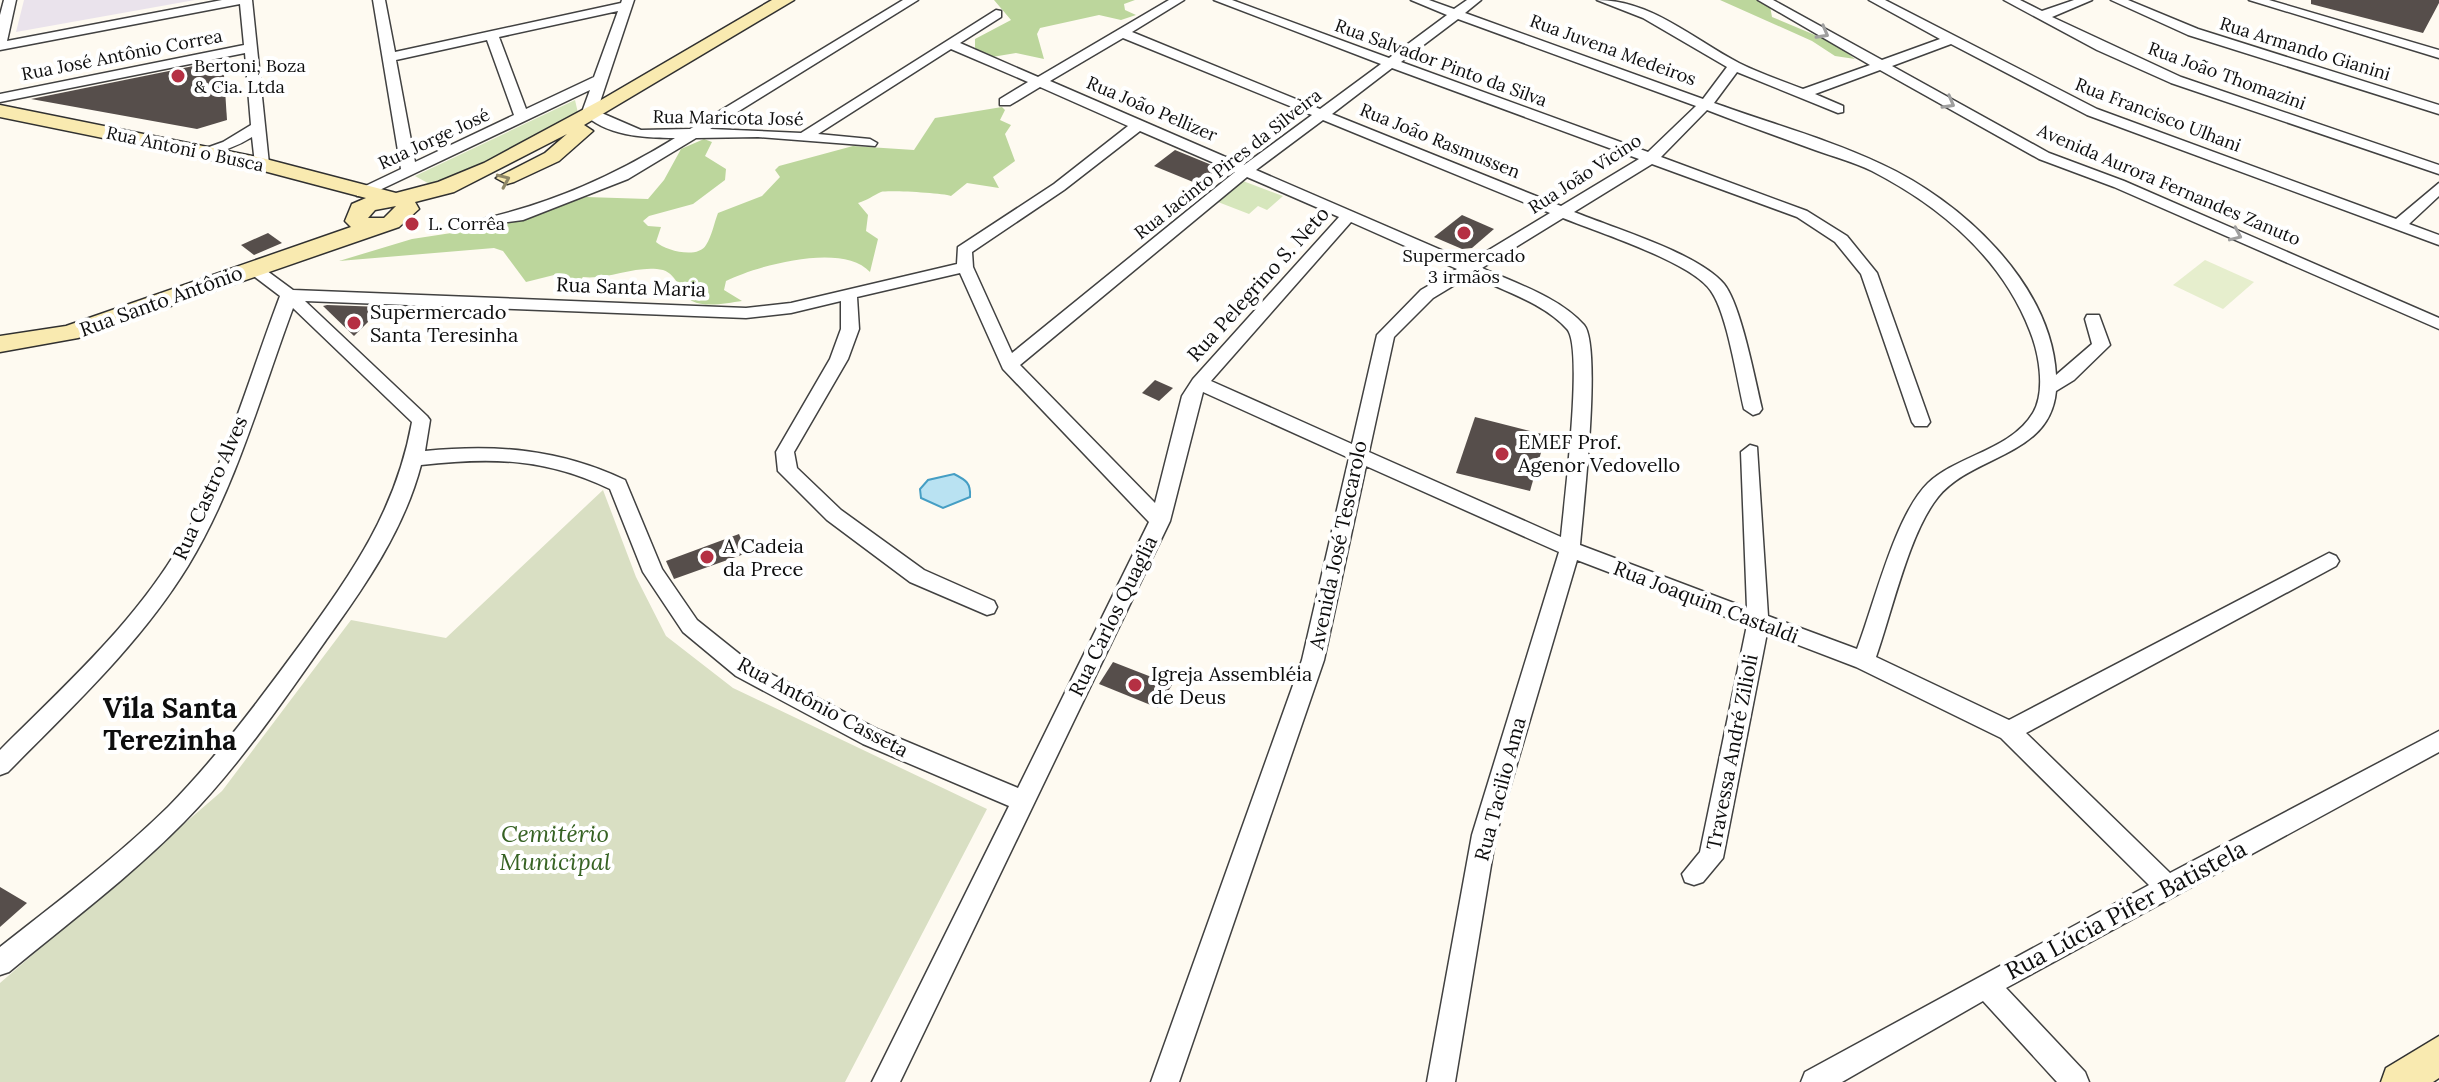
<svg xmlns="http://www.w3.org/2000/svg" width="2439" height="1082" viewBox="0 0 2439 1082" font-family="Lora,serif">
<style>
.industrial{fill:#eae3ec}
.green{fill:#d6e6bc}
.forest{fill:#bcd69c}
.cemetery{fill:#d9dfc3}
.pitch{fill:#e6eecd}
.water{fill:#b9e2f2;stroke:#459ec4;stroke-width:2}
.building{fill:#564e4b}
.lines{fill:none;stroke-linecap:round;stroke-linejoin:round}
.street-casing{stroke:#414141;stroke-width:3}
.secondary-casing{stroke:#303030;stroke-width:3}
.street{fill:#fff;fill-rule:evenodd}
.secondary{fill:#f9eab0;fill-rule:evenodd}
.oneway{stroke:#9f9f9f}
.oneway2{stroke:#8f8767}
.poi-dot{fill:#b53043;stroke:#fff;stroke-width:3}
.labels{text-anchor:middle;stroke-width:8;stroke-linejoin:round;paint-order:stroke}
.far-street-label{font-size:18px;fill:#0e0e0e;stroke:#fff}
.far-poi-label{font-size:18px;fill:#0e0e0e;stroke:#fff;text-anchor:start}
.street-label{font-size:20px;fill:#0e0e0e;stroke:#fff}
.poi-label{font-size:20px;fill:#0e0e0e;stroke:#fff;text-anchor:start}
.near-park-label{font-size:24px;font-style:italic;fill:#366223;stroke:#fff}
.near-street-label{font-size:24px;fill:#0e0e0e;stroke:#fff}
.district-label{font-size:28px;font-weight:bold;fill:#0e0e0e;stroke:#fff}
</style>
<rect width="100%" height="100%" fill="#fefaf1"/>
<!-- industrial -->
<polygon class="industrial" points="24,0 195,0 16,32"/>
<!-- green -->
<g class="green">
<polygon points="575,100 578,113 520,146 435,187 415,176"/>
<polygon points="1243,181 1283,196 1267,210 1258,206 1249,214 1218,202"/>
</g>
<!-- forest -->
<g class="forest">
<polygon points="994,0 1135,0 1124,4 1125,10 1136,15 1121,20 1099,15 1040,28 1037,34 1044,59 1016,53 986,58 975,48 975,39 1011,20"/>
<polygon points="1720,0 1759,0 1770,6 1772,17 1834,43 1855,59 1835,56 1812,41"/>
<path d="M1002,107l3,3 -5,10 11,5 -6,9 10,27 -22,16 6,11 -32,-5 -16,13c-9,-3 -63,-6 -70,-4 -7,3 -15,9 -23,11l10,12 -2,16 12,8 -8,33c-27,-30 -111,-7 -144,9l-2,9 18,11c-15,2 -36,7 -50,0 -12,-7 -14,-26 -29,-31 -25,-6 -54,10 -80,7l-12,14 -17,-16 -28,7 -23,-31 -9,-3 -155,13 73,-22 59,-9 115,-33 62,2 16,-19 17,-31 23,-10 8,3 -7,14 21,13 -1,11 -32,24 -44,12 -6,5 5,5 13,1 -5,15c10,9 42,17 50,3 6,-9 8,-22 12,-32l44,-17 18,-19 -5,-7 4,-4 74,-20 61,4 21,-32z"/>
</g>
<!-- cemetery -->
<polygon class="cemetery" points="603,490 636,577 666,636 733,688 987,809 845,1082 0,1082 0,983 222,791 351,620 446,638"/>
<!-- pitch -->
<polygon class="pitch" points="2205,260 2254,282 2223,309 2173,285"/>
<!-- water -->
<path class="water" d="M954,474c12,6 17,9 16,23l-27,11 -22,-10 -1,-9 8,-9z"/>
<!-- building -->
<g class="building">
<polygon points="2311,0 2439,0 2439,3 2423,33 2311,4"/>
<polygon points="223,60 227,120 197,129 31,99"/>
<polygon points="1175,150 1219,168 1198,184 1154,166"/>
<polygon points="1462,215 1494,229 1472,248 1462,249 1434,237"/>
<polygon points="268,233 282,243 254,255 241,245"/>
<polygon points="327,305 383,307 354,336 323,306"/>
<polygon points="1155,380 1173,388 1159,401 1142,393"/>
<polygon points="1475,417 1546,435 1530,491 1456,473"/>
<polygon points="739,534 747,553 674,579 666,561"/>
<polygon points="1113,662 1172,685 1158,708 1099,684"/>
<polygon points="0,887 27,903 0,927"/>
</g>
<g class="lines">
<defs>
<g id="street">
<path d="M4,0h12l-9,41 215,-41h30l17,164 -7,4 -7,-4 -3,-27c-16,10 -31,15 -50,19l-7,-4 28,-10 28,-17 -6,-72 -245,49v-8l244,-49 -4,-41 -240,46v-35z"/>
<path d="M373,0h12l10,52 226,-49 1,-3h12l-37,111 44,19 49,-1 213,-129h15l-208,129 91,4 195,-123 5,1v6l-41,26 78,34 131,-77h15l-52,32 188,77 61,-45 -167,-64h18l157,58 58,-43 -36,-15h18l25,9 13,-9h14l-16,13 238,86 24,-32 -84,-49 -46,-18c54,0 96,39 142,63 20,10 43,18 64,26l67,-24 -112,-65h15l109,60 58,-21 -71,-39h16l212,109 299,110 43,-36v13l-30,28 30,11v10l-352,-130 -136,-71 -59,22 157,87 75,28 315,137v11l-325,-142 -75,-28 -159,-89 -65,24 28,12v6l-5,1 -101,-41 -23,31c55,20 114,36 167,61 79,36 170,119 175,211l36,-31 -7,-25 2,-4h12l11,30 -36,35 -18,11c-6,66 -83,63 -118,106 -29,36 -46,115 -62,160l133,63 320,-167 7,3 3,5 -3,5 -310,167 144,140 269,-142v21l-433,236 79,84 4,10h-32l-74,-81 -141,81h-41l4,-10 344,-187 -148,-147 -145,-71 -89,-34 -44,225 -20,24 -9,3 -9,-3 -3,-8 18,-22 47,-227 -170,-65 -81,275 -41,247h-28l45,-247 87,-283 -193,-86 -42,194 -145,422h-28l151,-422 47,-202 -146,-66 -33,129 -270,561h-28l137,-276 -146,-62 -127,-68 -53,-44 -40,-60 -33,-83c-65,-31 -118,-32 -189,-24 -17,65 -56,121 -95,175 -44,63 -88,127 -142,182 -54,55 -116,101 -175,150l-9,3v-28c57,-45 116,-89 168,-140 50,-51 92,-108 134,-165 52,-72 94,-132 110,-220l-119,-114c-32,86 -57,179 -105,258 -48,78 -116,141 -180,206l-8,3v-25c61,-61 128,-121 174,-195 48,-79 73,-172 106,-259l-33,-25v-6h12l34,25 453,18 45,-5 166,-39 1,-17 96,-63 74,-58 -88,-39 -30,18h-10v-6l28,-17 -77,-33 -133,85 52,5 7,4 -2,3 -117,-9 -62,1 -68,41 -105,41 -40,5v-6c72,-17 130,-43 192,-81 -31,0 -70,-2 -93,-26l8,-22 -223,106h-10v-6l44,-21zM618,11l-24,66 -68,32 -27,-72zM1458,19l238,87 -48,46 -247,-90zM1123,38l189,77 -68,50 -194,-84zM487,40l27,75 -99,47 -19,-102zM1392,68l247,91 -78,47 -229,-92zM1707,110c36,14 72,27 108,40 19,7 39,12 57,21 68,35 130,87 158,160 9,22 16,60 3,82 -22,37 -75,42 -105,70 -33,32 -54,122 -71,166l-89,-33 -11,-169 -7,-2 -9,7 6,156 -167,-63c3,-36 22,-199 4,-220 -25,-28 -69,-42 -102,-57l81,-50c34,14 129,44 148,73 16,22 26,89 33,118l9,6 6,-2 3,-4c-7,-29 -21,-104 -38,-125 -26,-31 -111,-56 -150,-72l78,-48 145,53 38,25 26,32 51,148 3,4h12l3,-4 -53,-149 -30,-37 -40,-25 -146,-54zM1323,120l227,93 -81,49 -213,-92zM1140,131l95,41 -223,181 -39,-86 -1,-15 92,-62zM1247,177l92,40 -146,162 -11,17 -27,107 -135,-138zM1351,222l106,47 -36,21 -44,45 -25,109 -141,-63zM960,273l43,96 146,153 -131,266 -139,-58 -127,-66 -55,-44 -35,-51 -37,-89c-66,-31 -128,-36 -200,-29l5,-31 -3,-4 -122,-115 441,17 45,-5 50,-12v28l-11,30 -54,93 2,19 49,49 83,62 77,33 7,-2 3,-6 -3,-6 -70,-31 -83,-60 -44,-42 -3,-16 54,-93 11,-30 -2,-32zM1471,275c30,15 73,28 96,54 17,18 -3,174 -6,208l-192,-85 25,-115 39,-39z"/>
<polygon points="2004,0 2020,0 2042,11 2074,0 2092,0 2052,17 2181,77 2439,165 2439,174 2171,83 2097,50"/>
<polygon points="2111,0 2128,0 2198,29 2439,105 2439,114 2188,35"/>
<polygon points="2249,0 2269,0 2439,50 2439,58"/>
</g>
<g id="secondary">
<path d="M772,0h22l-210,125 9,6 -34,30 -45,21 -7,2 -11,-6 49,-25 22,-19 -113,58 -39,10 4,7 -20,18 -321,111 -78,14v-16l66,-10 285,-99 -6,-6 7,-17 14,-6 -106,-28 -260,-53v-12l262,53 134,35 42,-11 46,-19 117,-63zM396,206l-12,12h-16l7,-8z"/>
<polygon points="2439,1036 2439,1078 2433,1082 2381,1082 2386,1068"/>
</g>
</defs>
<!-- street casing -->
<use href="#street" class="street-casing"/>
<!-- secondary casing -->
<use href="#secondary" class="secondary-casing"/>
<!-- street -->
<use href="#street" class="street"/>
<!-- secondary -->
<use href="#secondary" class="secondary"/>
</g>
<!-- one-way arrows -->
<defs><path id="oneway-chevron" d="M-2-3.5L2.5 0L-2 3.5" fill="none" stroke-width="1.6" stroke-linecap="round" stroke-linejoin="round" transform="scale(2)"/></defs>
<g class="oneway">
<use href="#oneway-chevron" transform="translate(1823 33) rotate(29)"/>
<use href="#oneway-chevron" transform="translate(1949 103) rotate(29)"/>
<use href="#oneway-chevron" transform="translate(2236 235) rotate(24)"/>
</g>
<use class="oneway2" href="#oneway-chevron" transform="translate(504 180) rotate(-24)"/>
<!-- markers -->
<g class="poi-dot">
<circle cx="178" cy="76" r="8"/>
<circle cx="412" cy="224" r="8"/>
<circle cx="1464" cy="233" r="8"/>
<circle cx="354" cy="323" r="8"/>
<circle cx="1502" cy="454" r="8"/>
<circle cx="707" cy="557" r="8"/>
<circle cx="1135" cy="685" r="8"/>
</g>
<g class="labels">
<!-- far-street labels -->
<g class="far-street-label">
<text transform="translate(2305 49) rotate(17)" y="6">Rua Armando Gianini</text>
<text transform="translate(1613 50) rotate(20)" y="6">Rua Juvena Medeiros</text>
<text transform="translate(122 55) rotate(-11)" y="6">Rua José Antônio Correa</text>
<text transform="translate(1441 63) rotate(20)" y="6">Rua Salvador Pinto da Silva</text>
<text transform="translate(2227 76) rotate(20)" y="6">Rua João Thomazini</text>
<text transform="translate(1152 109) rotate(23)" y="6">Rua João Pellizer</text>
<text transform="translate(2158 115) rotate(21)" y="6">Rua Francisco Ulhani</text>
<text transform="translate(728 118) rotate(1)" y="6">Rua Maricota José</text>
<text transform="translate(434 139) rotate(-25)" y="6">Rua Jorge José</text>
<text transform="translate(1440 141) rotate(22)" y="6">Rua João Rasmussen</text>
<text transform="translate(185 149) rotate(12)" y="6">Rua Antoni o Busca</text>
<text transform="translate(1228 164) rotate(-38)" y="6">Rua Jacinto Pires da Silveira</text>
<text transform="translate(1585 174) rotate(-33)" y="6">Rua João Vicino</text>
<text transform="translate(2169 185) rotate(23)" y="6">Avenida Aurora Fernandes Zanuto</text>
</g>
<!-- far-poi labels -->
<g class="far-poi-label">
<text x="194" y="72">Bertoni, Boza<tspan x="194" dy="21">&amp; Cia. Ltda</tspan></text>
<text x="428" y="230">L. Corrêa</text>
<text x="1464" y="262" text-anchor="middle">Supermercado<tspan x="1464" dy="21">3 irmãos</tspan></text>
</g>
<!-- street labels -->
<g class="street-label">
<text transform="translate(1258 284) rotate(-48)" y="7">Rua Pelegrino S. Neto</text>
<text transform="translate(631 287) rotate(2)" y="7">Rua Santa Maria</text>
<text transform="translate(161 301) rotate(-20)" y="7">Rua Santo Antônio</text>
<text transform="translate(210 488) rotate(-66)" y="7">Rua Castro Alves</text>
<text transform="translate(1338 545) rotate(-78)" y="7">Avenida José Tescarolo</text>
<text transform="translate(1706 602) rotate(21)" y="7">Rua Joaquim Castaldi</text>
<text transform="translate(1113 616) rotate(-64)" y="7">Rua Carlos Quaglia</text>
<text transform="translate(823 707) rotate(28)" y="7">Rua Antônio Casseta</text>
<text transform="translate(1732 752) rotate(-79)" y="7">Travessa André Zilioli</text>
<text transform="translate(1500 789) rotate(-75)" y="7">Rua Tacilio Ama</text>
</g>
<!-- poi labels -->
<g class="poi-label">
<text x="370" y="319">Supermercado<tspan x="370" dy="23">Santa Teresinha</tspan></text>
<text x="1518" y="449">EMEF Prof.<tspan x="1518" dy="23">Agenor Vedovello</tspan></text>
<text x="723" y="553">A Cadeia<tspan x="723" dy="23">da Prece</tspan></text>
<text x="1151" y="681">Igreja Assembléia<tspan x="1151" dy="23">de Deus</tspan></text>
</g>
<!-- near-park labels -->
<g class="near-park-label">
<text x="555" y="842">Cemitério<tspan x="555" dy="28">Municipal</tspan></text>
</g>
<!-- near-street labels -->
<g class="near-street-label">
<text transform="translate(2126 910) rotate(-28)" y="8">Rua Lúcia Pifer Batistela</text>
</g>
<!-- district labels -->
<g class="district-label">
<text x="170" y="718">Vila Santa<tspan x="170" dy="32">Terezinha</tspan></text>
</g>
</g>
</svg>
